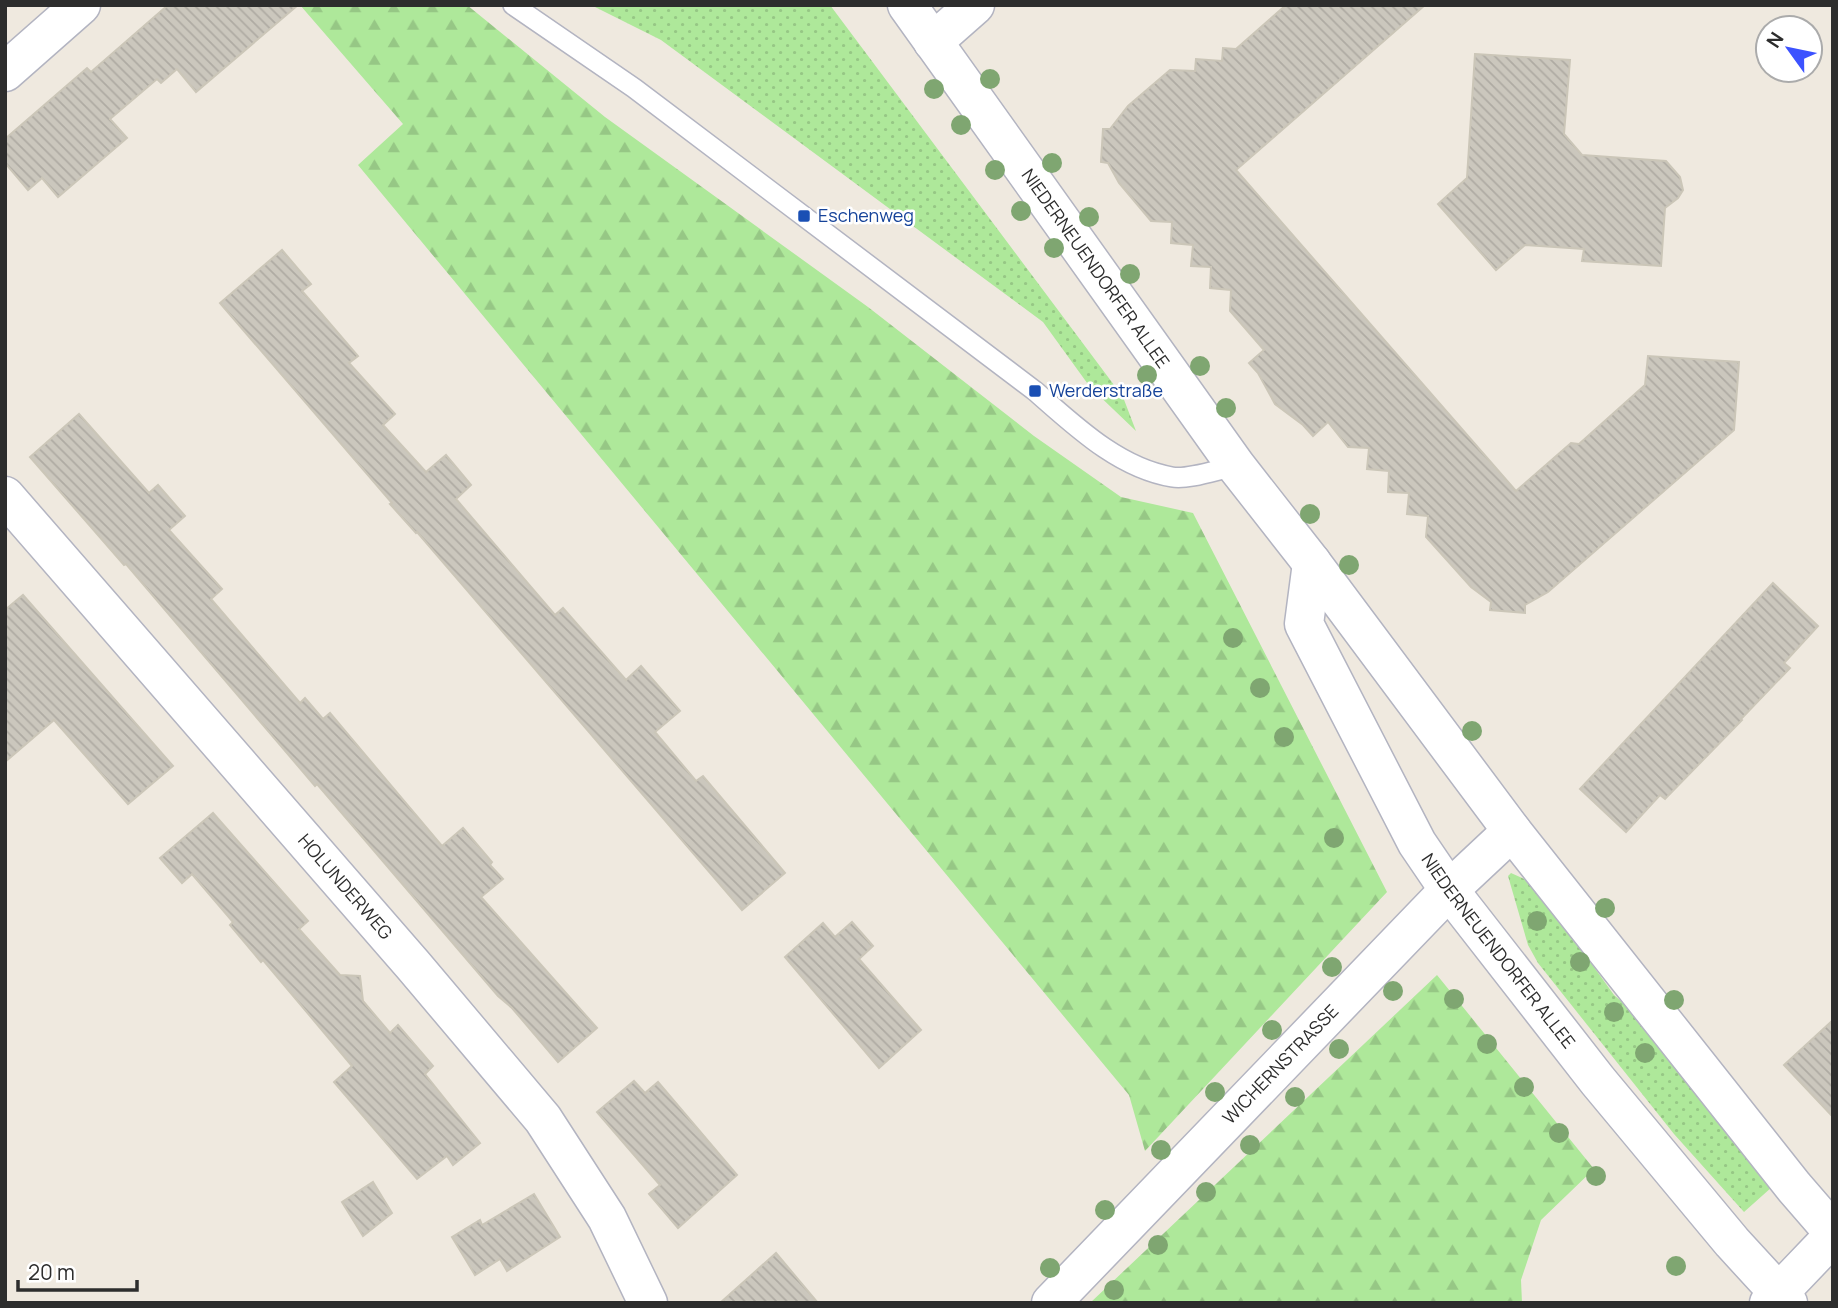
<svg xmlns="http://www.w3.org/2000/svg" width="1838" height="1308" viewBox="0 0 1838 1308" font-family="Manrope,sans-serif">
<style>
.grass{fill:url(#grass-dots)}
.forest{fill:url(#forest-firs)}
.building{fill:url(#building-back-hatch);stroke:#cbc6b8;stroke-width:2}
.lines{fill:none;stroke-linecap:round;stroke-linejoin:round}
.service-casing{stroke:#b3b4c1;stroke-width:22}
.minor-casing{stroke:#b3b4c1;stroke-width:41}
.secondary-casing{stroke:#b3b4c1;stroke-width:41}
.service{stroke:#fff;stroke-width:19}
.minor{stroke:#fff;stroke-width:38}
.secondary{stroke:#fff;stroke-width:38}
.tree{fill:#7fa671}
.transit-dot{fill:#1a4fb4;stroke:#fff;stroke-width:2.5}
.labels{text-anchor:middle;stroke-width:5;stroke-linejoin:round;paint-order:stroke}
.transit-label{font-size:18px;fill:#164399;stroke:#fff;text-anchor:start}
.street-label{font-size:18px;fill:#2d2d2d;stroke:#fff}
</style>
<defs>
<pattern id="grass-dots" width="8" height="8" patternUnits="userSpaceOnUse" patternTransform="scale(1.75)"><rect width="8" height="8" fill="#aee89a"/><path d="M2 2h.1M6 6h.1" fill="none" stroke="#96c785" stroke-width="1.8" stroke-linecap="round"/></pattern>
<pattern id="forest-firs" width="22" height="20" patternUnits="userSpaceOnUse" patternTransform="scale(1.75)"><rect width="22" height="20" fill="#aee89a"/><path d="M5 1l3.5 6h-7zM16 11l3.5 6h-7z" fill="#96c785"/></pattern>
<pattern id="building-back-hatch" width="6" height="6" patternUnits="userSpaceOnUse" patternTransform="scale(1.75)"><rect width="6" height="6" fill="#cbc7bd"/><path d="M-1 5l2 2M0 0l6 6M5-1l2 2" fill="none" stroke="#afaba3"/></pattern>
</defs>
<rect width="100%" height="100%" fill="#efe9df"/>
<!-- grass -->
<g class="grass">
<polygon points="591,5 830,5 1123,397 1136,431 1090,387 1043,322 661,40"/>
<polygon points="1511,873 1529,881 1538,889 1614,995 1653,1029 1772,1187 1744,1212 1674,1134 1538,963 1528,945 1508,876"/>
</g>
<!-- forest -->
<g class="forest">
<polygon points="300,5 467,5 605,117 868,307 1034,436 1121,497 1193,513 1387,892 1145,1151 1129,1095 358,165 403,124"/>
<polygon points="1437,975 1594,1169 1541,1220 1521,1280 1522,1303 1090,1303"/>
</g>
<!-- building -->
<g class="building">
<polygon points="168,5 298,5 196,92 177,69 161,83 157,79 110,119 127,138 58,197 42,178 28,190 5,163 5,139 87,68 91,72"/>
<polygon points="1286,5 1425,5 1236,170 1516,491 1571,443 1579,444 1645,385 1648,356 1739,362 1734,430 1548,592 1525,605 1525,613 1490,610 1491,602 1471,587 1426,537 1428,516 1407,514 1409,493 1388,492 1389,471 1367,469 1369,448 1348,447 1328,422 1313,436 1303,425 1275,404 1258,373 1249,363 1264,350 1230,311 1231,290 1210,288 1211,267 1191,266 1193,245 1171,243 1172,222 1151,221 1119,183 1108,163 1101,162 1103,129 1110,129 1128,106 1170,70 1195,71 1196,59 1222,61 1223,48 1236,49"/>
<polygon points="1475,54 1570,60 1564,134 1582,155 1666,161 1680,177 1683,190 1678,198 1665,208 1661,266 1582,261 1584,249 1525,245 1496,270 1438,204 1467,178"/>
<polygon points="282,250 311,284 302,291 358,356 349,363 395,414 383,425 426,472 446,455 471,485 456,499 555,615 563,608 626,680 641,666 680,711 655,732 696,781 703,776 785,873 742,910 417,532 416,533 390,504 392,503 220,303"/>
<polygon points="79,414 149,493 158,485 185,516 169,530 222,589 211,599 300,703 305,698 323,719 330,713 442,846 463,828 492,862 490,865 503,879 481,897 597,1028 558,1062 512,1008 498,996 317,784 315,786 126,564 124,565 30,457"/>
<polygon points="1773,583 1818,626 1784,663 1790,668 1741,719 1742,720 1665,799 1660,795 1626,832 1580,789"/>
<polygon points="23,595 173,766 128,804 54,720 5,762 5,610"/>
<polygon points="213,813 308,921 299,929 340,975 360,976 363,1001 390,1033 398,1025 433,1066 425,1074 480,1143 453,1165 447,1156 417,1179 334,1082 352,1066 263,960 261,962 230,925 233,922 192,874 182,883 160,858"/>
<polygon points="852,922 873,946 859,959 921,1030 879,1068 785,957 823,923 835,937"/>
<polygon points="1833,1020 1833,1117 1784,1065"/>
<polygon points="634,1081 645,1093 658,1082 737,1175 678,1228 649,1194 660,1185 597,1112"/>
<polygon points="373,1182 392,1213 363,1236 342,1202"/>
<polygon points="534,1194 560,1237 507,1271 500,1259 475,1275 452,1237 480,1220 482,1225"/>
<polygon points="776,1253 818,1303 720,1303"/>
</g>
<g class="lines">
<defs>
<path id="service" d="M513,5l121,83 401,303c39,34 83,77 137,86 17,3 47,-8 64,-11"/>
<g id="minor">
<polyline points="933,42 975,5"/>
<polyline points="5,72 81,5"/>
<path id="s1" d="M5,496l408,469 130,154 64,99 41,85"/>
<path id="s2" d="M1051,1303l398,-413 63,-59"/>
<polyline points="1769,1303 1833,1236"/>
</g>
<g id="secondary">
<path id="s3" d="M907,5l329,461 76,97 200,268 282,356 39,45"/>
<path id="s4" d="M1312,563l-8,61 113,219 32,47 149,191 134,161 56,61"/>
</g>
</defs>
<!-- service casing -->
<use href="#service" class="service-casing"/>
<!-- minor casing -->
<use href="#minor" class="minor-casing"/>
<!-- secondary casing -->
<use href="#secondary" class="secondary-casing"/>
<!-- service -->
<use href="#service" class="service"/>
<!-- minor -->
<use href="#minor" class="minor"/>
<!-- secondary -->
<use href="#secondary" class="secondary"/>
</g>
<!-- trees -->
<g class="tree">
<circle cx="990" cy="79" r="10"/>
<circle cx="934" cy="89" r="10"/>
<circle cx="961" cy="125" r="10"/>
<circle cx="1052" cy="163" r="10"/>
<circle cx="995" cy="170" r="10"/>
<circle cx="1021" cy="211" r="10"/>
<circle cx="1089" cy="217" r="10"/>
<circle cx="1054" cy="248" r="10"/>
<circle cx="1130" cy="274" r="10"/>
<circle cx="1200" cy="366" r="10"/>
<circle cx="1147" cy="375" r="10"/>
<circle cx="1226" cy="408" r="10"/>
<circle cx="1310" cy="514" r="10"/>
<circle cx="1349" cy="565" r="10"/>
<circle cx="1233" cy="638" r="10"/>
<circle cx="1260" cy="688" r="10"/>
<circle cx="1472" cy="731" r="10"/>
<circle cx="1284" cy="737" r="10"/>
<circle cx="1334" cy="838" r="10"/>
<circle cx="1605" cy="908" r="10"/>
<circle cx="1537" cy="921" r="10"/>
<circle cx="1580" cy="962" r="10"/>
<circle cx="1332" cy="967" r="10"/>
<circle cx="1393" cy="991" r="10"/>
<circle cx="1454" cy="999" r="10"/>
<circle cx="1674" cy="1000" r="10"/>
<circle cx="1614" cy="1012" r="10"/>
<circle cx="1272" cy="1030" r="10"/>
<circle cx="1487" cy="1044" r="10"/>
<circle cx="1339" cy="1049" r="10"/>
<circle cx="1645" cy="1053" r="10"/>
<circle cx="1524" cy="1087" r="10"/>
<circle cx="1215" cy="1092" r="10"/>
<circle cx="1295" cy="1097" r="10"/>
<circle cx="1559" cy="1133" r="10"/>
<circle cx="1250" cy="1145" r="10"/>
<circle cx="1161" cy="1150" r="10"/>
<circle cx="1596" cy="1176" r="10"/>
<circle cx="1206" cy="1192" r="10"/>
<circle cx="1105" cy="1210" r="10"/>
<circle cx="1158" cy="1245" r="10"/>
<circle cx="1676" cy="1266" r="10"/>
<circle cx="1050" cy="1268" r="10"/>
<circle cx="1114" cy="1290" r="10"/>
</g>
<!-- markers -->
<g class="transit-dot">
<rect x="797" y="209" width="14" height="14" rx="3.5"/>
<rect x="1028" y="384" width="14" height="14" rx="3.5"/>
</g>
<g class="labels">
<!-- transit labels -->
<g class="transit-label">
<text x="818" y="222">Eschenweg</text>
<text x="1049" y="397">Werderstraße</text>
</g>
<!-- street labels -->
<g class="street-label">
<text dy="6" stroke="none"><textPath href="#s3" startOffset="324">NIEDERNEUENDORFER ALLEE</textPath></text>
<text dy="6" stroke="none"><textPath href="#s1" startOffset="518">HOLUNDERWEG</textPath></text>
<text dy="6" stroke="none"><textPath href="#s4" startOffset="443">NIEDERNEUENDORFER ALLEE</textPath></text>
<text dy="6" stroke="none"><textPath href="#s2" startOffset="331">WICHERNSTRASSE</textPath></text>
</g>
</g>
<!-- border -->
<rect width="1838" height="1308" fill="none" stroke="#2d2d2d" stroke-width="14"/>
<!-- north arrow -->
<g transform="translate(1789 49) rotate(303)"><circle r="33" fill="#ffffff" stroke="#ababab" stroke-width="2"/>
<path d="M0-5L12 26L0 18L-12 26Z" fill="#3c52ff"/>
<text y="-10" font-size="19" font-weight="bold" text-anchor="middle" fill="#2d2d2d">N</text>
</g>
<!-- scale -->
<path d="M18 1280v10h119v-10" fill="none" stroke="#2d2d2d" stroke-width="3.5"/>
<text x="28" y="1280" font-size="21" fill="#2d2d2d" stroke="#ffffff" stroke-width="5" paint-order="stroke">20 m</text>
</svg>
